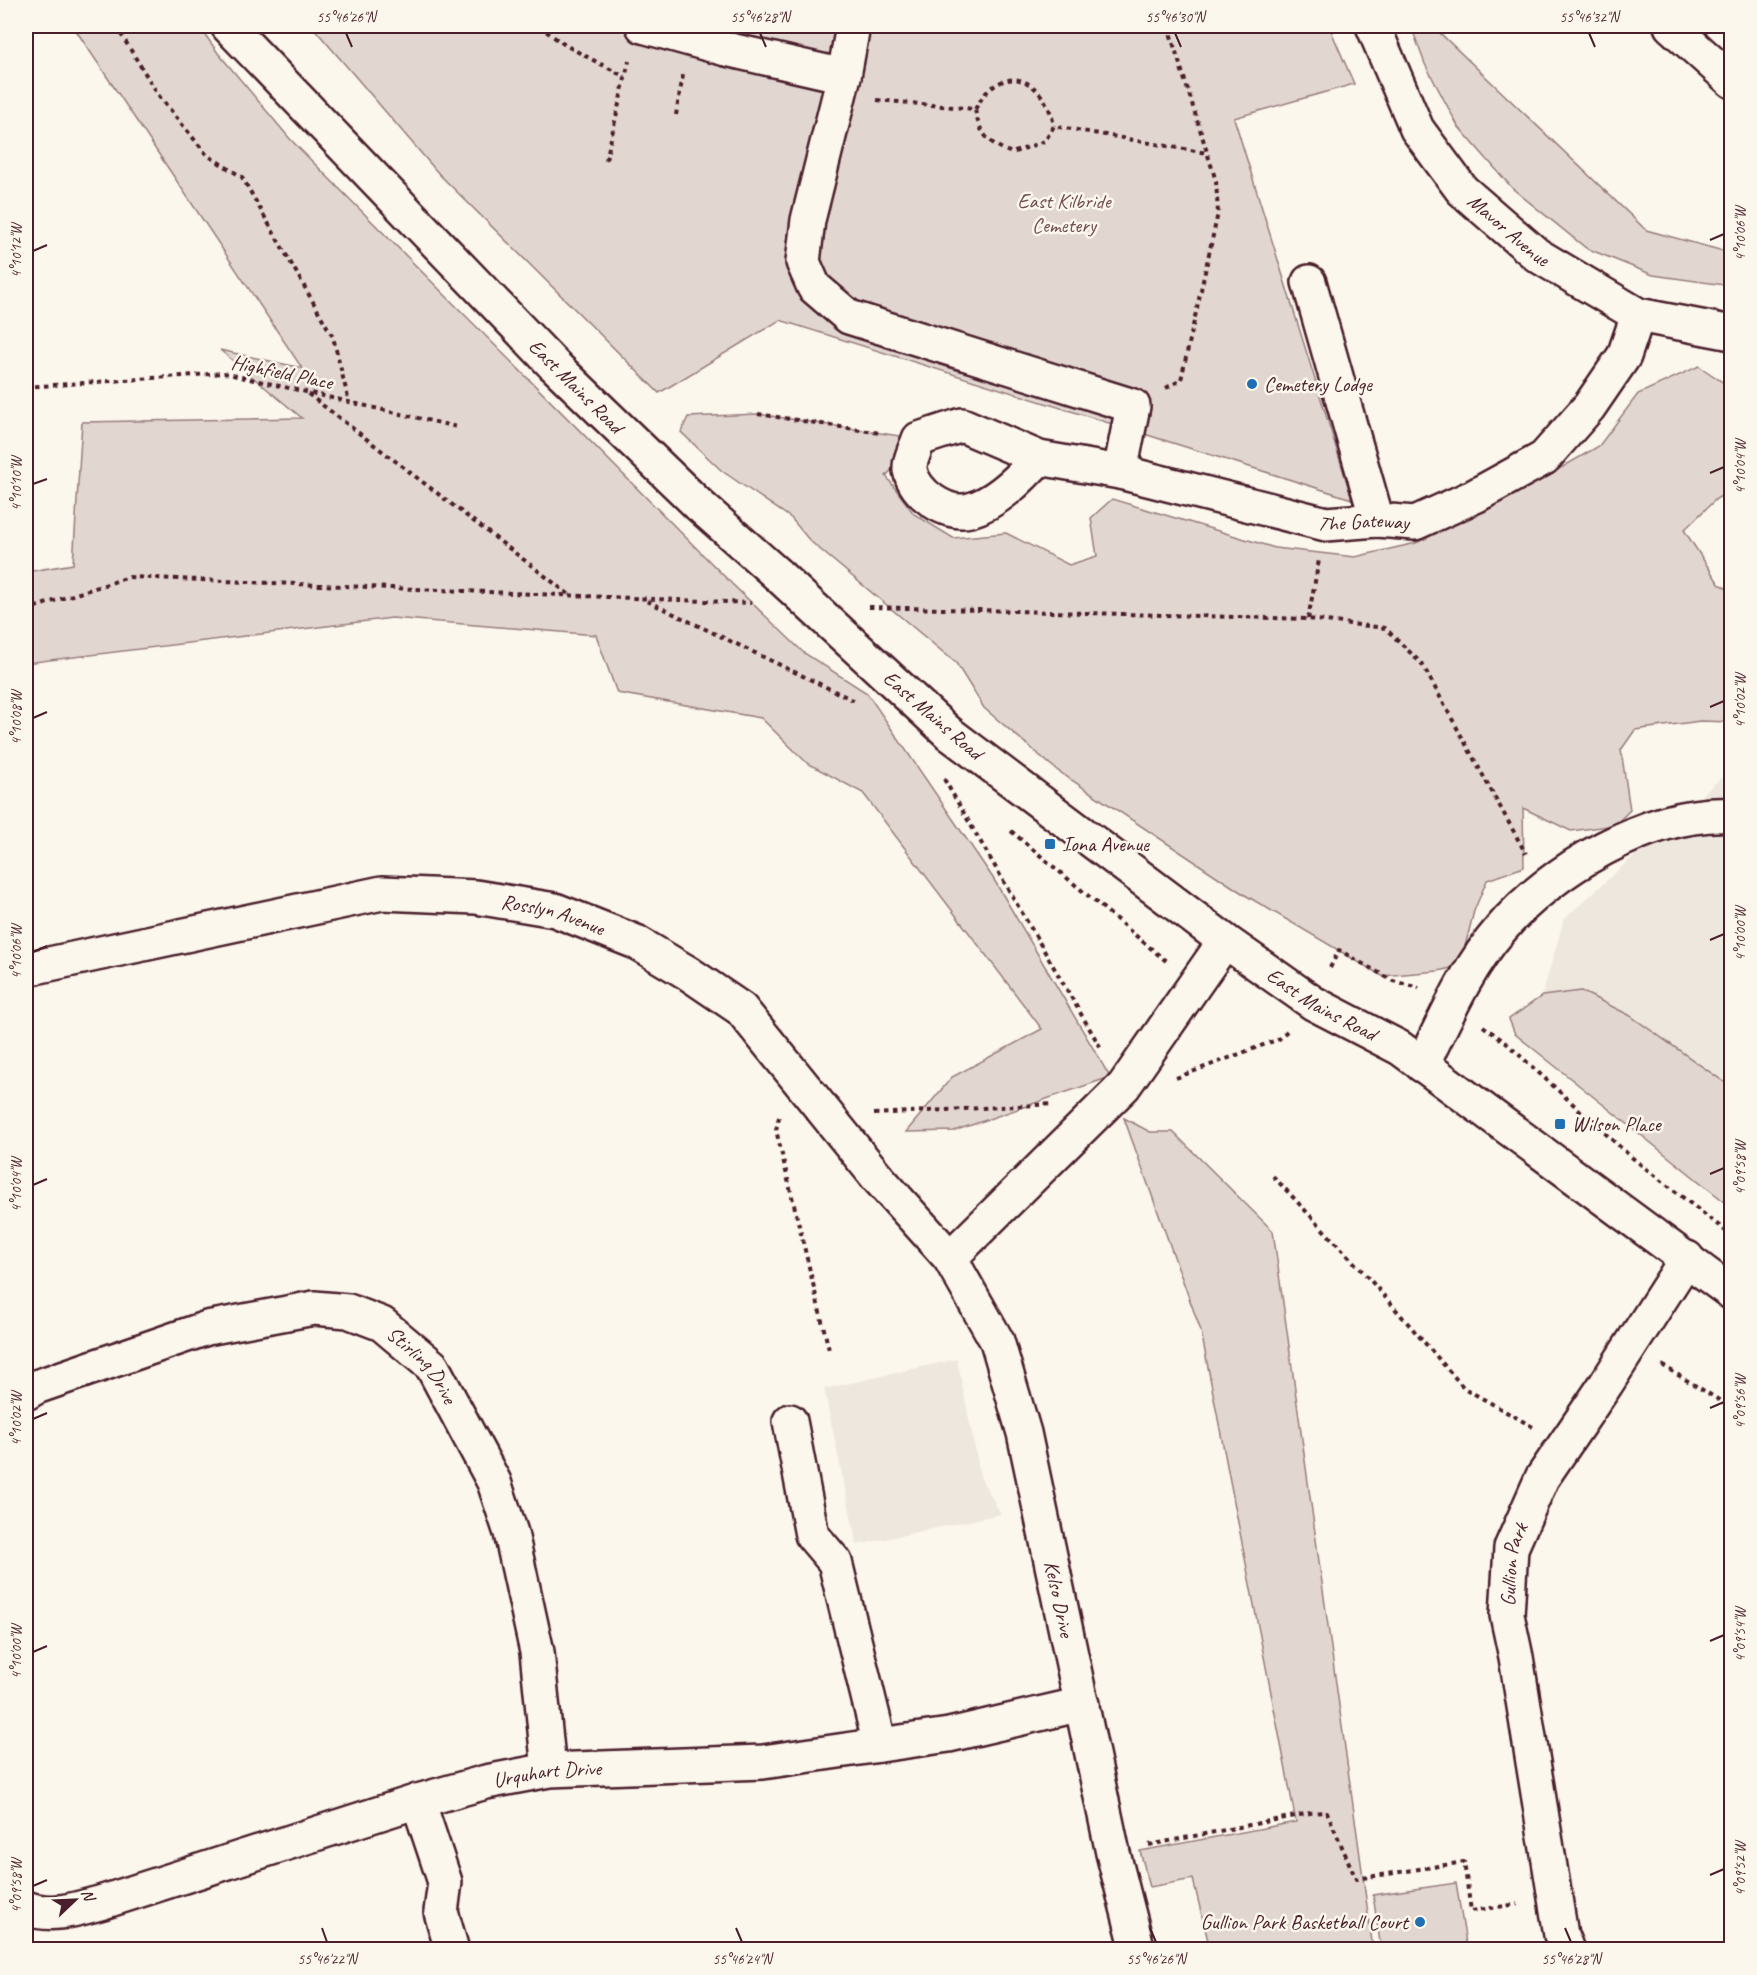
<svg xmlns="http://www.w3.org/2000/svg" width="1757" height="1975" viewBox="0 0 1757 1975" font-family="Caveat,sans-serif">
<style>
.built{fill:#eee7de}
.green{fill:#e2d7d0;stroke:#967b7e;stroke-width:1.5}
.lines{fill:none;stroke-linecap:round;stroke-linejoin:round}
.minor-casing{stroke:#4a1f2b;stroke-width:38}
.major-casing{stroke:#4a1f2b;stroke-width:38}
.path{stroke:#4a1f2b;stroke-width:4;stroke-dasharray:4.5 4.5;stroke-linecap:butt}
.minor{stroke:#fbf7ec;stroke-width:33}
.major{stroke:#fbf7ec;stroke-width:33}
.major-bridge-casing{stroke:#4a1f2b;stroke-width:38;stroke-linecap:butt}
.major-bridge{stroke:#fbf7ec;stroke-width:33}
.ticks{fill:none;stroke:#4a1f2b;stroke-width:2}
.poi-dot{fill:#1f6fb2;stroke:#fbf7ec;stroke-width:2}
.labels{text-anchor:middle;stroke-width:5;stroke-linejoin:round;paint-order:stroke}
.park-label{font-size:21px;fill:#704d54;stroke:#fbf7ec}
.street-label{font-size:21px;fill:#4a1f2b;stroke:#fbf7ec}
.poi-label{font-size:21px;fill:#4a1f2b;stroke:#fbf7ec;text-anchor:start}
.neatline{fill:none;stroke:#4a1f2b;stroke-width:2}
.ticks-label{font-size:15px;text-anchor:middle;fill:#4a1f2b}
</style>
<rect width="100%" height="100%" fill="#fbf7ec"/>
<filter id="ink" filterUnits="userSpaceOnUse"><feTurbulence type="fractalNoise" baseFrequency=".0167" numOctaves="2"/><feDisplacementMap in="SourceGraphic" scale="12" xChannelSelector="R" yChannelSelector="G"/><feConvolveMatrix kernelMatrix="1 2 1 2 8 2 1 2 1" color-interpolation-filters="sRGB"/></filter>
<g filter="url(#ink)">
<!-- built -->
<g class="built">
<polygon points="1731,769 1731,1088 1629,1015 1581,991 1542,996 1564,919"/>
<polygon points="957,1359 981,1479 1001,1514 857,1545 824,1389"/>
</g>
<!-- green -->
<g class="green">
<polygon points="73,26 199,26 218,53 291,140 732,584 804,653 867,693 993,878 1110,1077 954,1131 906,1132 952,1077 1042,1029 863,793 807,763 761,718 617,693 596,635 392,618 26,663 26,572 73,564 82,422 302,418 220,350 302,368"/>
<polygon points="312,26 1329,26 1354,84 1234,118 1352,499 780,320 659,393 439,174"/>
<polygon points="1411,26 1438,26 1440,33 1646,230 1731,253 1731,286 1653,275 1586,248 1513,189 1458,126 1425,64"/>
<polygon points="1699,366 1731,388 1731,490 1716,499 1684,530 1719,584 1731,591 1731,722 1700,721 1635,730 1621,750 1630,810 1615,825 1571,831 1523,808 1524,867 1487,880 1474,911 1460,966 1438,971 1382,976 1245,895 1058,771 984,708 956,663 810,541 791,518 722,471 681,432 688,417 758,414 919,439 886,476 914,514 953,538 1006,533 1069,565 1097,556 1091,518 1112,499 1275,548 1355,557 1416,543 1516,494 1599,446 1638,394"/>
<polygon points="1581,991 1629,1015 1731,1087 1731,1207 1515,1034 1509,1019 1542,996"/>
<polygon points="1124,1118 1150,1132 1173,1132 1273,1231 1373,1949 1210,1949 1193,1879 1150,1887 1140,1851 1296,1822 1201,1331"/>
<polygon points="1456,1883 1467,1949 1381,1949 1373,1895"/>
</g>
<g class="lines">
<defs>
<g id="minor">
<polyline points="643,26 726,49 844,76"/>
<polyline points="853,26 844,76 808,220 803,262 814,287 849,317 1133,406 1120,472"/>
<path id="s1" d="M1373,26l44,103 45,61 75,65 101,60 94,18"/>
<polyline points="1671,26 1732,81"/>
<polyline points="1309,282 1377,520"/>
<path id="s2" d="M1039,458c-18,20 -43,45 -69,52 -24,6 -56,-17 -60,-40 -1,-9 6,-22 9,-31l43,-14 77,33 81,14 206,52 51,-4 38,3 60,-27 69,-38 45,-51 35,-51 14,-41"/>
<path id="s3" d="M26,969l356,-76 94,4 79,13 81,32 52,31 53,36 137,169 72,80 47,83 27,92 89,420 25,97"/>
<path d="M1422,1065c23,-45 44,-96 78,-135 50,-60 151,-120 232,-115"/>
<polyline points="950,1258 1124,1086 1225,941"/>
<path id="s4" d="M26,1393l10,-6 171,-59 107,-20 34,3 34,13 50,42 62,116 17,51 26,119 12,118"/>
<polyline points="790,1421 812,1535 835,1562 880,1745"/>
<polyline points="418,1801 445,1882 441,1912 452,1950"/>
<path id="s5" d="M26,1908c26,10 51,1 77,-6l315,-101 68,-19 63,-12 214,-8 186,-27 133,-31"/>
<path id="s6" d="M1567,1950l-6,-15 -45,-278 -9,-42 4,-67 31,-70 64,-94 81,-126"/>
</g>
<g id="major">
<polyline points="228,26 553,364"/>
<polyline points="699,505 778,575"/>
<path id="s7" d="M950,734l275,207 88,62 87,45 332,245"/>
</g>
</defs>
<!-- minor casing -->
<use href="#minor" class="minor-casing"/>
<!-- major casing -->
<use href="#major" class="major-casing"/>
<!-- path -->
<g class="path">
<polyline points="116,26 159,96 207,155 242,177 333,337 349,402"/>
<polyline points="539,26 565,45 625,77"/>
<path d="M877,100l98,9c4,25 14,35 37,44l33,-12 9,-15 153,27"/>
<path d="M975,109c4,-6 8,-14 14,-19 32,-28 60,5 65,36"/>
<polyline points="676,115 683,75"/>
<polyline points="606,160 629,61"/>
<polyline points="26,387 224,373 457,427"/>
<polyline points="1166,388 1181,380 1218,213 1216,181 1168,26"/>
<polyline points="308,394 571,596"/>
<polyline points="758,414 880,433"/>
<polyline points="647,601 857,702"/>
<polyline points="869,607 1308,619 1385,628 1422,664 1526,854"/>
<polyline points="26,610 129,577 751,603"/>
<polyline points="1308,619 1319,560"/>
<polyline points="944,779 1102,1050"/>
<polyline points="1011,831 1166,961"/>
<polyline points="1330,968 1339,950 1393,981 1419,988"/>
<polyline points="1483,1026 1505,1042 1630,1156 1732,1236"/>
<polyline points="1176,1078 1279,1039 1287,1031"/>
<polyline points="874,1114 1052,1104"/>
<polyline points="779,1117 776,1130 829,1350"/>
<polyline points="1273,1176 1365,1274 1464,1388 1533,1427"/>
<polyline points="1662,1365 1732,1408"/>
<polyline points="1149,1845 1310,1813 1327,1812 1356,1879 1464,1862 1471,1911 1518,1904"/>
</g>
<!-- minor -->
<use href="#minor" class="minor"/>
<!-- major -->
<use href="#major" class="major"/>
<defs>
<g id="major-bridge">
<polyline points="553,364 699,505"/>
<polyline points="778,575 950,734"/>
</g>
</defs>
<!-- major-bridge casing -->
<use href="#major-bridge" class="major-bridge-casing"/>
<!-- major-bridge -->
<use href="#major-bridge" class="major-bridge"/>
</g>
</g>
<!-- ticks -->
<path class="ticks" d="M346,33l6,14M760,33l6,14M1175,33l6,14M1589,33l6,14M1710,240l14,-6M33,251l14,-6M1710,473l14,-6M33,484l14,-5M1710,707l14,-6M33,718l14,-6M1710,940l14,-6M33,952l14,-6M1710,1174l14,-6M33,1185l14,-6M1710,1408l14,-6M33,1419l14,-6M1710,1641l14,-6M33,1652l14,-6M1710,1875l14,-6M33,1886l14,-6M322,1928l5,14M736,1928l6,14M1150,1928l6,14M1565,1928l6,14"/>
<!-- markers -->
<g class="poi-dot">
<circle cx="1252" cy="384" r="6"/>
<rect x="1044" y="838" width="12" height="12" rx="3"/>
<rect x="1554" y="1118" width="12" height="12" rx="3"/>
<circle cx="1420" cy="1922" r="6"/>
</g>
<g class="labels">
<!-- park labels -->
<g class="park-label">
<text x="1064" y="208">East Kilbride<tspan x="1064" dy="24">Cemetery</tspan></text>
</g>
<!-- street labels -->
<g class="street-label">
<text dy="7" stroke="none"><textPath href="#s1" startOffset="249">Mavor Avenue</textPath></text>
<text transform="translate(282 372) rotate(12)" y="7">Highfield Place</text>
<text transform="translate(576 386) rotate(45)" y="7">East Mains Road</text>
<text dy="7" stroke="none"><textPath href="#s2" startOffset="660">The Gateway</textPath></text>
<text transform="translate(933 715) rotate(41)" y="7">East Mains Road</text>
<text dy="7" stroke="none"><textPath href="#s3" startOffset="537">Rosslyn Avenue</textPath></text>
<text dy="7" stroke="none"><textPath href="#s7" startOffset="460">East Mains Road</textPath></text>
<text dy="7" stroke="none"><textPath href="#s4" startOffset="430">Stirling Drive</textPath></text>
<text dy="7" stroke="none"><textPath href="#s6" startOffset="392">Gullion Park</textPath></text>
<text dy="7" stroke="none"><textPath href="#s3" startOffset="1436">Kelso Drive</textPath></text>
<text dy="7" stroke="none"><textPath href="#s5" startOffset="542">Urquhart Drive</textPath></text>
</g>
<!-- poi labels -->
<g class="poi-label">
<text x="1264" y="391">Cemetery Lodge</text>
<text x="1062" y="851">Iona Avenue</text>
<text x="1572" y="1131">Wilson Place</text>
<text x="1408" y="1929" text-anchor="end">Gullion Park Basketball Court</text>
</g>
</g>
<!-- margin -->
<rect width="1757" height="1975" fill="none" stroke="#fbf7ec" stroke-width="66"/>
<!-- north arrow -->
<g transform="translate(75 1900) rotate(67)" stroke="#fbf7ec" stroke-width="4.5" paint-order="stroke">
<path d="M0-4.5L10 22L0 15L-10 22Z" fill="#4a1f2b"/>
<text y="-9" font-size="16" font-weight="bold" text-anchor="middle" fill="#4a1f2b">N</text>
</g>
<rect x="33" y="33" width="1691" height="1909" class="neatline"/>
<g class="ticks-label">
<text x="346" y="22">55°46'26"N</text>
<text x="760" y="22">55°46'28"N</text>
<text x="1175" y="22">55°46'30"N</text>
<text x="1589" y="22">55°46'32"N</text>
<text transform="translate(1740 234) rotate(-90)" y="5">4°10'06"W</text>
<text transform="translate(16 251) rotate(-90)" y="5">4°10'12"W</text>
<text transform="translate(1740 467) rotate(-90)" y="5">4°10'04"W</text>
<text transform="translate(16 484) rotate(-90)" y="5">4°10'10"W</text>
<text transform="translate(1740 701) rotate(-90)" y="5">4°10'02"W</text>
<text transform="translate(16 718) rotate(-90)" y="5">4°10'08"W</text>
<text transform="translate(1740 934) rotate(-90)" y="5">4°10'00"W</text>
<text transform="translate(16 952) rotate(-90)" y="5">4°10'06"W</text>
<text transform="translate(1740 1168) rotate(-90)" y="5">4°09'58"W</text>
<text transform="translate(16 1185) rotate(-90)" y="5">4°10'04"W</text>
<text transform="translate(1740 1402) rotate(-90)" y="5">4°09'56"W</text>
<text transform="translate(16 1419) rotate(-90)" y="5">4°10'02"W</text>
<text transform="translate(1740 1635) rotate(-90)" y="5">4°09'54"W</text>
<text transform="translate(16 1652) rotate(-90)" y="5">4°10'00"W</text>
<text transform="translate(1740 1869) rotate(-90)" y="5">4°09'52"W</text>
<text transform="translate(16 1886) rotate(-90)" y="5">4°09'58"W</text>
<text x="327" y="1964">55°46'22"N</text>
<text x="742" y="1964">55°46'24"N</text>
<text x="1156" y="1964">55°46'26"N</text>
<text x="1571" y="1964">55°46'28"N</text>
</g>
</svg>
